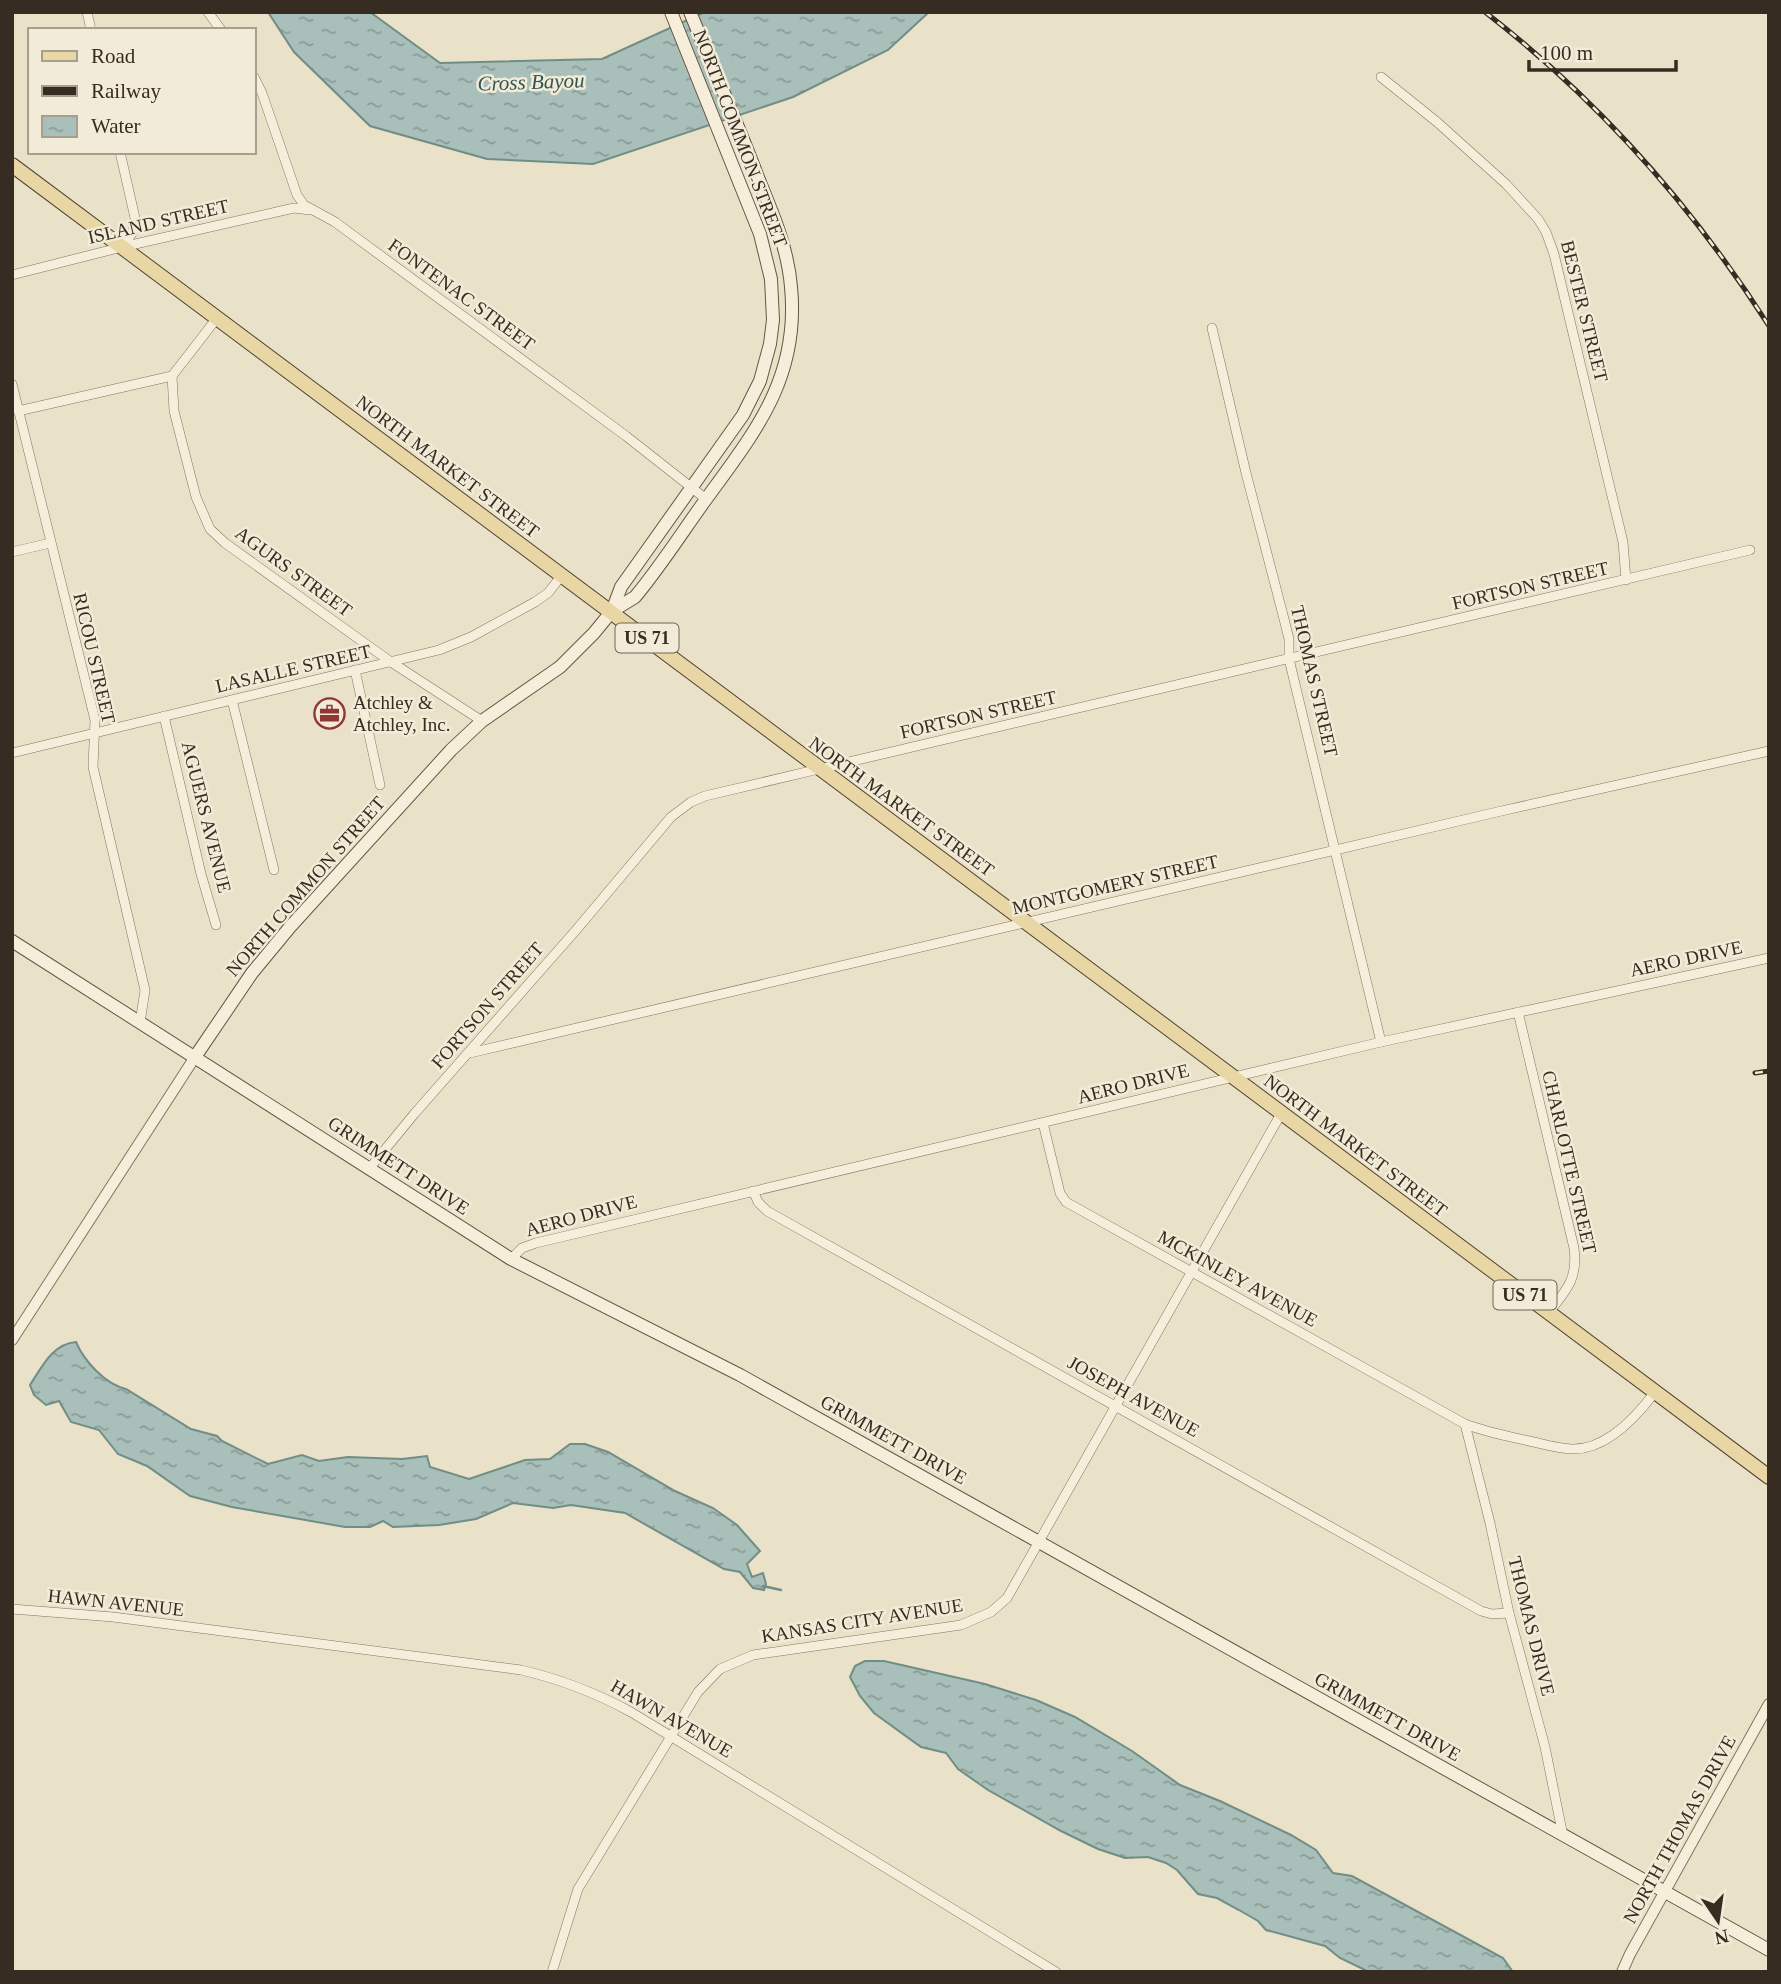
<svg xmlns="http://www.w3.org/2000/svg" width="1781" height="1984" viewBox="0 0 1781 1984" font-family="Georgia,serif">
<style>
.water{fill:url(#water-ripples);stroke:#708d86;stroke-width:2}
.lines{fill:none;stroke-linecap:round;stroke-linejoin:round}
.stream{stroke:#708d86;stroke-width:2.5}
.minor-casing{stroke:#85745f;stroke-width:10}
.tertiary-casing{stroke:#85745f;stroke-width:12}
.secondary-casing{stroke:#675542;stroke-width:14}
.primary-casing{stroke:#534333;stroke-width:16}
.minor{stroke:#f6eedb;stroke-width:9}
.tertiary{stroke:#f6eedb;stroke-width:10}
.secondary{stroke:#f6eedb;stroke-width:12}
.primary{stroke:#e9d6a5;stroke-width:14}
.rail-casing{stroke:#372c21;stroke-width:5}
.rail{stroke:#f2ebd7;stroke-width:2.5;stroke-dasharray:8;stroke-linecap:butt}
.labels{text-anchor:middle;stroke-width:5;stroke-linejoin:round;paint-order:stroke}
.shield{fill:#f2ebd7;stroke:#6f6558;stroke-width:2}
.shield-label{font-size:18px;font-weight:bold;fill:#372c21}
.street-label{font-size:19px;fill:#372c21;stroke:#f2ebd7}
.poi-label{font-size:19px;fill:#372c21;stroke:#f2ebd7;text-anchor:start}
.water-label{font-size:21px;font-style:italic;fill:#325554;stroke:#f2ebd7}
</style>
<defs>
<pattern id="water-ripples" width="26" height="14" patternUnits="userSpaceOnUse" patternTransform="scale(1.75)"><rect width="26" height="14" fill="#a9bfb9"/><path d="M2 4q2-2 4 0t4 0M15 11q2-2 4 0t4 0" fill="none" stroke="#8a9b96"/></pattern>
</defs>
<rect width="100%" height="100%" fill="#eae1c9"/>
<!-- water -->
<g class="water">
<polygon points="268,12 370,12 440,63 602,59 705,12 929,12 888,50 793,97 593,164 487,159 370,126 294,52"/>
<path d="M76,1342c8,19 29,42 50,47l65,40 26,7 5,5 46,23 34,-9 17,6 29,-4 54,2 25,-3 3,11 39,12 56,-19 25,-1 20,-15h15l23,8 67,39 38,17 24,17 23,26 -13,13 5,13 11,-4 3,11 -2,6 -11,-2 -13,-16 -16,-3 -99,-56 -54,-8 -18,3 -40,-5 -37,16 -37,6 -46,2 -10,-6 -13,6h-25l-113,-20 -42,-11 -43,-30 -29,-12 -19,-24 -28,-8 -12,-21 -13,4 -12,-10 -4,-10c12,-18 22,-41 46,-43z"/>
<polygon points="865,1661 884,1661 985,1684 1036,1700 1075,1717 1132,1751 1180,1785 1220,1801 1291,1835 1316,1850 1333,1873 1352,1876 1503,1958 1513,1972 1369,1972 1340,1958 1325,1946 1266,1930 1258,1921 1239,1910 1217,1898 1198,1894 1177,1870 1166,1863 1148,1857 1125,1858 1098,1849 1061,1831 988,1790 958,1769 946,1753 921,1747 874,1713 860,1696 850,1677 855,1666"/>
</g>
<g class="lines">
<!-- stream -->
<polyline class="stream" points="763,1586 781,1590"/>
<defs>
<g id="minor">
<polyline points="87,12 91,30"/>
<polyline points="208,12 221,30"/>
<polyline points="254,77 262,93 297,195 304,205 335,222 626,436 706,499"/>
<polyline points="1381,77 1437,122 1506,184 1538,219 1546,232 1554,254 1623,542 1626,580"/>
<polyline points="120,152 135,218 133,232 122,247"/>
<polyline points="12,275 122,247 294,208 310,210"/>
<polyline points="217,318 172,376 174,411 196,497 210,529 225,543 391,662 482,721"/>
<polyline points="1212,328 1246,473 1284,619 1289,639 1289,659 1381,1042"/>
<polyline points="12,384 95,720 93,767 145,990 140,1023"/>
<polyline points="18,411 172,376"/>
<polyline points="12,552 50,543"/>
<polyline points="355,670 380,785"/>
<polyline points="232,700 274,870"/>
<polyline points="164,716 201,874 216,925"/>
<polyline points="12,753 439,650 471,637 535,602 548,593 562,575"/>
<path d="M1518,1012l56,236c4,30 -7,42 -25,64"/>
<polyline points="470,1053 1497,812 1769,751"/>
<path d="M1043,1123l17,70 6,9 399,222c21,8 42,12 64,17 14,3 29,8 43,8 34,1 65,-33 83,-57"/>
<polyline points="369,1169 415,1113 577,929 671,817 691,802 705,796 819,769 1750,550"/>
<polyline points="753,1191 758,1202 767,1211 1481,1611 1492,1614 1509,1613"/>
<polyline points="511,1259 522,1248 536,1243 1381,1042 1769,958"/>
<polyline points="1465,1424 1490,1523 1509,1613 1545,1747 1563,1836"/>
<path d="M12,1609l101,8 408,53c39,9 75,23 110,42l425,260"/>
<polyline points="552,1972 578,1889 698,1692 720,1669 753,1655 961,1625 991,1612 1007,1598 1282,1112"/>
</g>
<g id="tertiary">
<polyline points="12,1340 195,1057"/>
<polyline points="1622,1972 1630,1954 1769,1704"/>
</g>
<g id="secondary">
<polyline points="612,611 621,587 743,415 760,381 770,344 773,320 771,279 760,234 671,12"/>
<polyline points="12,941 511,1259 740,1375 1769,1950"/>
<path d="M195,1057l57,-84 38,-46 161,-177 31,-29 78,-54 34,-34 18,-22 23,-14c25,-30 46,-63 69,-95 50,-69 96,-123 87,-215 -3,-38 -18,-73 -32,-107 -21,-56 -46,-112 -69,-168"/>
</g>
<polyline id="primary" points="12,165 1769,1477"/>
</defs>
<!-- minor casing -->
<use href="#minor" class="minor-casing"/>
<!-- tertiary casing -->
<use href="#tertiary" class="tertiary-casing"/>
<!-- secondary casing -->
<use href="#secondary" class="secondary-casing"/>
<!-- primary casing -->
<use href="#primary" class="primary-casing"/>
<!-- minor -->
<use href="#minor" class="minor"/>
<!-- tertiary -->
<use href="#tertiary" class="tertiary"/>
<!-- secondary -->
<use href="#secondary" class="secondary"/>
<!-- primary -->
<use href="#primary" class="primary"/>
<defs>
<g id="rail">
<path d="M1485,12c112,87 208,195 284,314"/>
<polyline points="1755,1073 1769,1071"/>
</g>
</defs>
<!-- rail casing -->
<use href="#rail" class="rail-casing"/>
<!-- rail -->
<use href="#rail" class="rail"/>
</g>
<!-- icons -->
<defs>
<symbol id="office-ring" viewBox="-11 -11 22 22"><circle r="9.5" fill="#f2ebd7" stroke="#8e3735" stroke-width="1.5"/><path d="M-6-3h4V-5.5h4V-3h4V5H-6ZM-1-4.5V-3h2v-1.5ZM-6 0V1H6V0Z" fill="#8e3735"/></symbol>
</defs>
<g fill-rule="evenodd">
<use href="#office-ring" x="312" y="696" width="35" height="35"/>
</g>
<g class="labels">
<!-- shield labels -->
<g class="shield">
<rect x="615.5" y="623.5" width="63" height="29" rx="5"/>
<rect x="1493.5" y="1280.5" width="63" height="29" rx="5"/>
</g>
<g class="shield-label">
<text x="647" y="644">US 71</text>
<text x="1525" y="1301">US 71</text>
</g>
<!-- street labels -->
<g class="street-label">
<text transform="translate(741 138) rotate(69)" y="7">NORTH COMMON STREET</text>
<text transform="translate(158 221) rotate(-13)" y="7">ISLAND STREET</text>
<text transform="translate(462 294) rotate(36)" y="7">FONTENAC STREET</text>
<text transform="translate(1585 311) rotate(76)" y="7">BESTER STREET</text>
<text transform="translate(448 466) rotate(37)" y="7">NORTH MARKET STREET</text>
<text transform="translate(294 571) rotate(36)" y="7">AGURS STREET</text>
<text transform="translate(1530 585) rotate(-13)" y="7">FORTSON STREET</text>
<text transform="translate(95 658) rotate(77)" y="7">RICOU STREET</text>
<text transform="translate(293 668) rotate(-13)" y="7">LASALLE STREET</text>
<text transform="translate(1315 681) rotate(77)" y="7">THOMAS STREET</text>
<text transform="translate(978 714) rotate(-13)" y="7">FORTSON STREET</text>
<text transform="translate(902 806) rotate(36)" y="7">NORTH MARKET STREET</text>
<text transform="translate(207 817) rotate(76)" y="7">AGUERS AVENUE</text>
<text transform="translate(1115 884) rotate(-13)" y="7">MONTGOMERY STREET</text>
<text transform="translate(305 886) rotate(-49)" y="7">NORTH COMMON STREET</text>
<text transform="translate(1686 958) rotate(-12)" y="7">AERO DRIVE</text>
<text transform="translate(487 1005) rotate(-49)" y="7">FORTSON STREET</text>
<text transform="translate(1133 1083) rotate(-14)" y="7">AERO DRIVE</text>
<text transform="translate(1356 1145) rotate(37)" y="7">NORTH MARKET STREET</text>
<text transform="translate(1570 1162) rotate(77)" y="7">CHARLOTTE STREET</text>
<text transform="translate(399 1165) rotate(33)" y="7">GRIMMETT DRIVE</text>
<text transform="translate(581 1215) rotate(-15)" y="7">AERO DRIVE</text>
<text transform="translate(1238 1278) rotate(29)" y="7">MCKINLEY AVENUE</text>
<text transform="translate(1134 1396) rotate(29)" y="7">JOSEPH AVENUE</text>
<text transform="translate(894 1439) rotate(29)" y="7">GRIMMETT DRIVE</text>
<text transform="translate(116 1602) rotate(6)" y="7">HAWN AVENUE</text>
<text transform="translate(862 1620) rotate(-9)" y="7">KANSAS CITY AVENUE</text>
<text transform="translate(1532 1626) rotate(76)" y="7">THOMAS DRIVE</text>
<text transform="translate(1388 1716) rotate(29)" y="7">GRIMMETT DRIVE</text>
<text transform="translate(672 1718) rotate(30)" y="7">HAWN AVENUE</text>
<text transform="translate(1679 1829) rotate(-61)" y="7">NORTH THOMAS DRIVE</text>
</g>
<!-- poi labels -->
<g class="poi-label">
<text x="353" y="709">Atchley &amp;<tspan x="353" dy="22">Atchley, Inc.</tspan></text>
</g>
<!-- water labels -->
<g class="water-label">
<text transform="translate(531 82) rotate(-2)" y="7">Cross Bayou</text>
</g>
</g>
<!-- border -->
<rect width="1781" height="1984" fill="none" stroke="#372c21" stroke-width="28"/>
<!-- legend -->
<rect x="28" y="28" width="228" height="126" fill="#f2ebd7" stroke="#a79f8e" stroke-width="2"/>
<rect x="42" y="51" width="35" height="10" fill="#e9d6a5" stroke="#a79f8e" stroke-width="2"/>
<text x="91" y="63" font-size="21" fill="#372c21">Road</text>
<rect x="42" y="86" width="35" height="10" fill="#372c21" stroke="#a79f8e" stroke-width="2"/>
<text x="91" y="98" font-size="21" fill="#372c21">Railway</text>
<rect x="42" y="116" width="35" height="21" fill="url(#water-ripples)" stroke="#a79f8e" stroke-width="2"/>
<text x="91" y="133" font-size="21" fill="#372c21">Water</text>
<!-- north arrow -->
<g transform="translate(1718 1921) rotate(167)" stroke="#f2ebd7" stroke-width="5" paint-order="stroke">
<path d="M0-5L12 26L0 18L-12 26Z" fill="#372c21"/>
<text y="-10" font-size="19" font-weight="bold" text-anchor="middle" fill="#372c21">N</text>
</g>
<!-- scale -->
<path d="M1529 60v10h147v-10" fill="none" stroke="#372c21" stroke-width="3.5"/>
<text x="1540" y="60" font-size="21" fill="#372c21" stroke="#f2ebd7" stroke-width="5" paint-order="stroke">100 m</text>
</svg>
